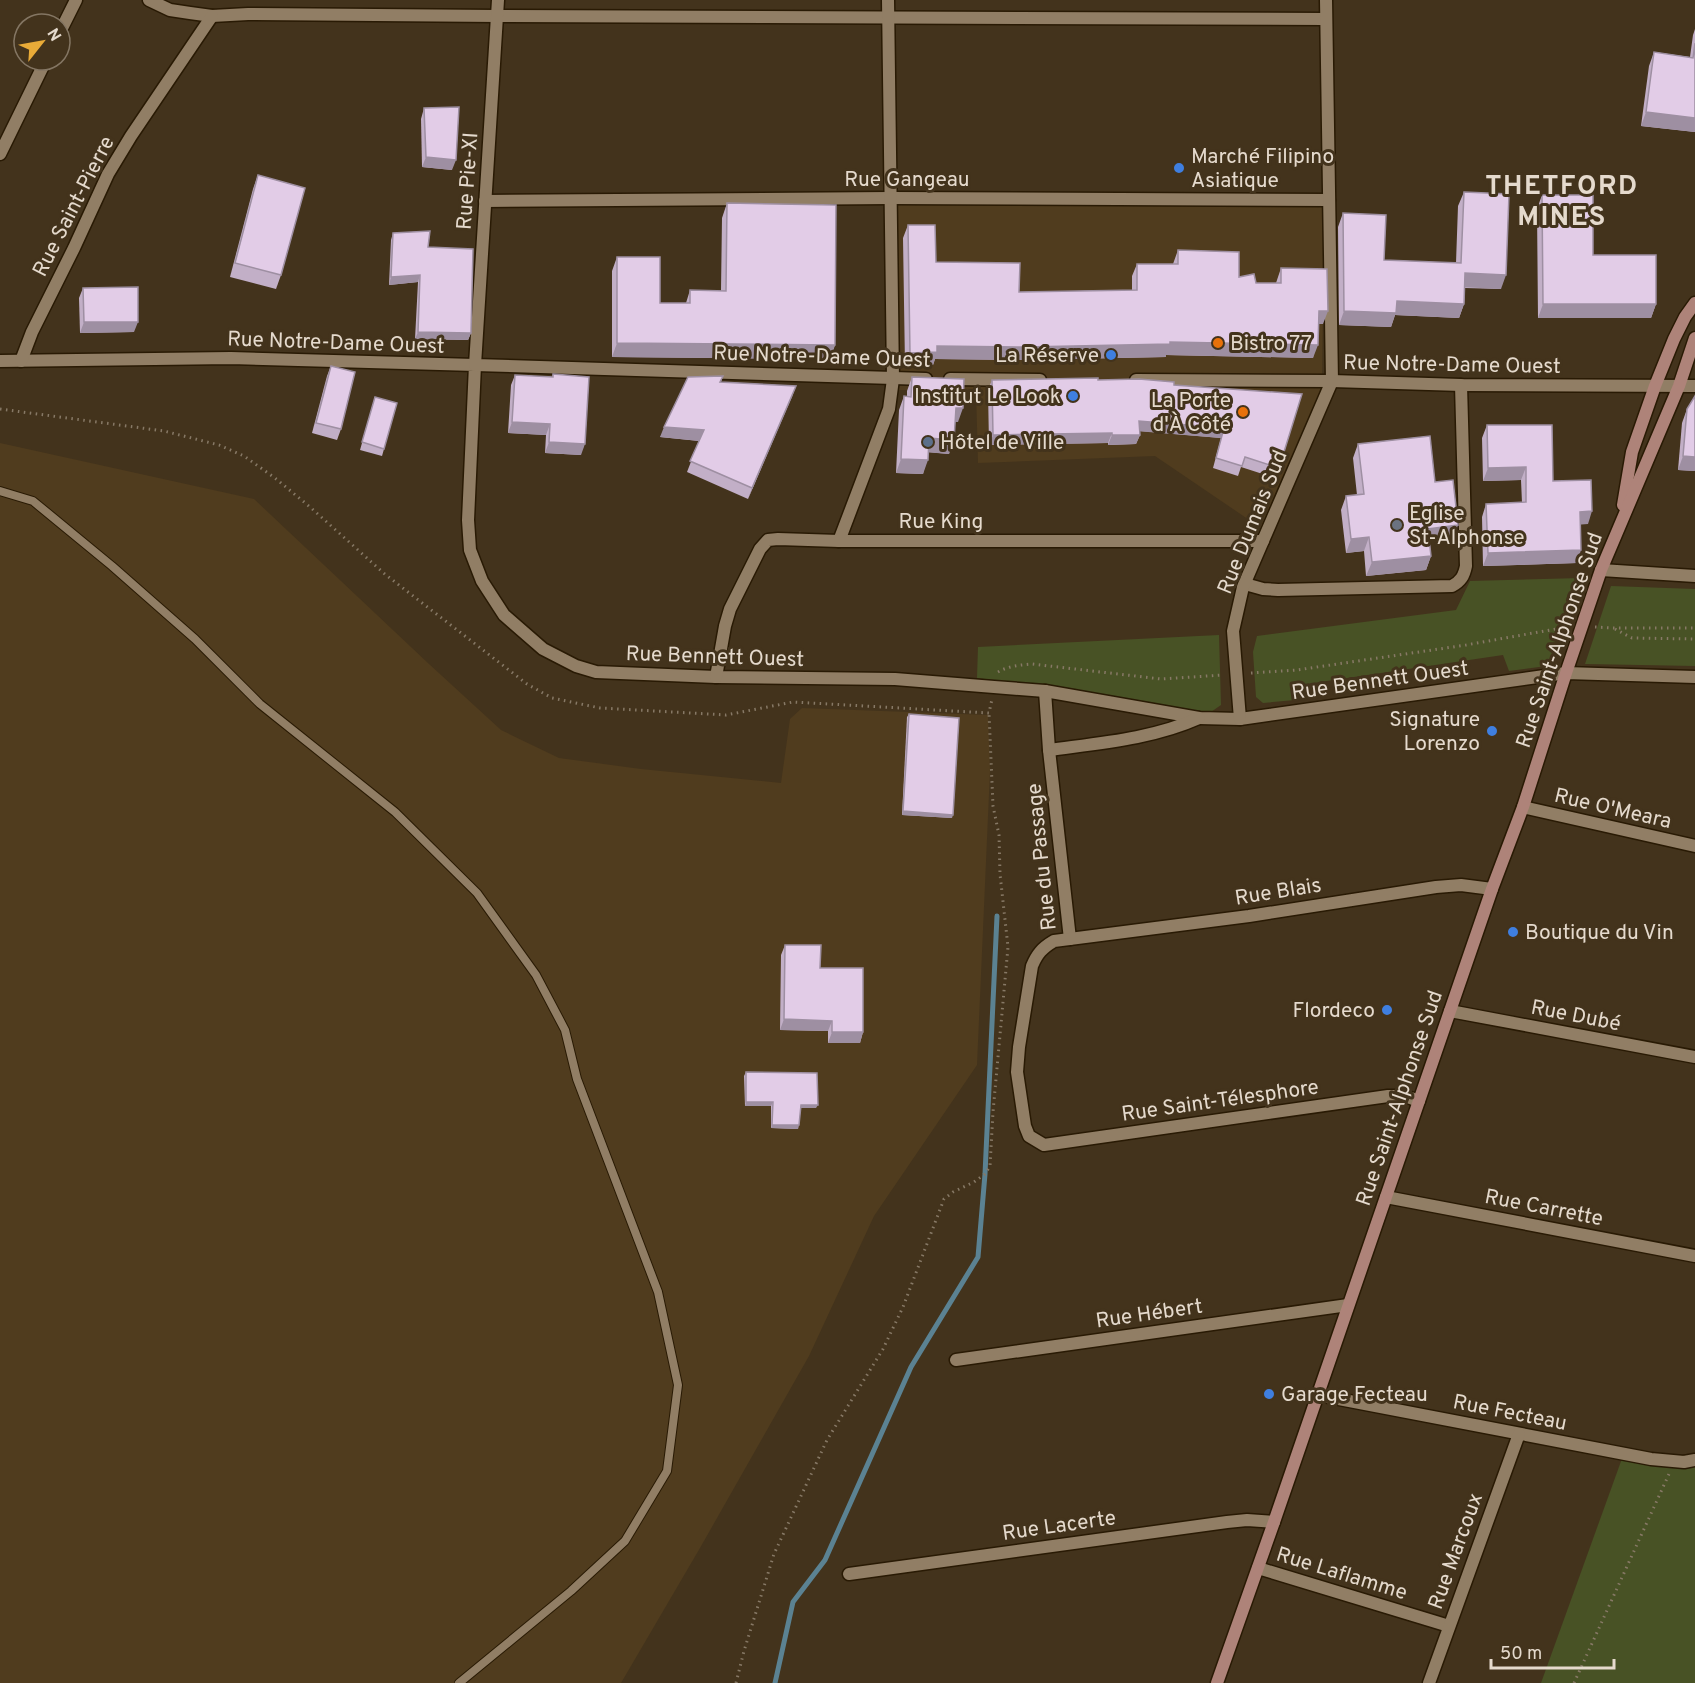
<svg xmlns="http://www.w3.org/2000/svg" width="1695" height="1683" viewBox="0 0 1695 1683" font-family="Overpass,sans-serif">
<style>
.built{fill:#503c1e}
.green{fill:#485225}
.lines{fill:none;stroke-linecap:round;stroke-linejoin:round}
.stream{stroke:#5b8292;stroke-width:5}
.service-casing{stroke:#291a04;stroke-width:10}
.minor-casing{stroke:#291a04;stroke-width:15}
.tertiary-casing{stroke:#291a04;stroke-width:15}
.secondary-casing{stroke:#291a04;stroke-width:15}
.path{stroke:#877966;stroke-width:3;stroke-dasharray:1.5 4.5;stroke-linecap:butt}
.service{stroke:#917e65;stroke-width:8}
.minor{stroke:#917e65;stroke-width:12}
.tertiary{stroke:#917e65;stroke-width:12}
.secondary{stroke:#ae8379;stroke-width:12}
.wall{fill:#c2afc7}
.shaded-wall{fill:#9e8fa2}
.building{fill:#e2cce7;stroke:#9e8fa2;stroke-width:1.5}
.shop-dot{fill:#3f7fe0;stroke:#43331c;stroke-width:2}
.food-dot{fill:#e8710a;stroke:#43331c;stroke-width:2}
.service-dot{fill:#5c6f8a;stroke:#43331c;stroke-width:2}
.worship-dot{fill:#6b7280;stroke:#43331c;stroke-width:2}
.labels{text-anchor:middle;stroke-width:6;stroke-linejoin:round;paint-order:stroke}
.poi-label{font-size:21px;fill:#e5dacd;stroke:#43331c;text-anchor:start}
.street-label{font-size:21px;fill:#e5dacd;stroke:#43331c}
.district-label{font-size:27px;font-weight:bold;letter-spacing:1.5px;fill:#e5dacd;stroke:#43331c}
</style>
<rect width="100%" height="100%" fill="#43331c"/>
<!-- built -->
<g class="built">
<polygon points="893,202 1324,206 1322,389 1261,528 1155,456 978,463 976,390 899,390"/>
<polygon points="0,443 254,499 429,664 501,730 559,758 641,769 781,783 790,719 802,708 988,715 990,771 977,1065 874,1216 809,1356 700,1548 621,1683 0,1683"/>
</g>
<!-- green -->
<g class="green">
<polygon points="1582,578 1554,665 1509,671 1503,655 1293,686 1295,700 1263,703 1256,697 1253,652 1257,636 1456,610 1470,581"/>
<polygon points="1611,586 1695,589 1695,666 1585,664"/>
<polygon points="1219,635 1221,705 1208,714 1093,693 977,678 978,647"/>
<polygon points="1624,1453 1695,1460 1695,1683 1541,1683"/>
</g>
<g class="lines">
<!-- stream -->
<polyline class="stream" points="775,1683 793,1602 825,1560 911,1367 978,1257 985,1174 997,916"/>
<defs>
<polyline id="service" points="0,491 33,501 112,566 195,639 260,704 395,812 477,893 536,975 565,1030 577,1079 658,1292 678,1385 667,1471 625,1541 571,1591 459,1683"/>
<g id="minor">
<polyline points="149,0 170,10 190,13 212,16 248,14 497,16 1325,19"/>
<polyline points="60,32 76,0"/>
<polyline points="0,154 46,60"/>
<polyline points="485,201 890,198 1329,200"/>
<polyline points="0,361 231,358 475,365 468,520 470,550 482,581 504,615 543,649 576,666 596,672 716,677 895,679 994,687 1045,691 1199,718 1240,719 1566,673 1695,677"/>
<polyline points="21,361 32,332 74,248 108,174 131,136 212,16"/>
<polyline points="839,541 889,409 893,379 888,0"/>
<polyline points="1601,570 1695,576"/>
<path d="M1245,584l18,5 15,1 174,-4c9,-5 12,-10 14,-20l-5,-181"/>
<polyline points="716,677 725,626 730,609 760,549 768,540 778,539 839,541 1263,541"/>
<polyline points="1045,691 1049,750 1070,939"/>
<polyline points="1240,719 1233,631 1243,587 1332,381 1326,0"/>
<path d="M1049,750c51,-7 103,-11 150,-32"/>
<polyline points="1523,807 1695,846"/>
<polyline points="1450,1011 1695,1057"/>
<path d="M1419,1101l-14,-5h-17l-344,49 -15,-9 -4,-10 -8,-54 2,-25 13,-81c5,-12 10,-18 22,-25l195,-25 187,-29 25,-2 31,4"/>
<polyline points="1386,1197 1695,1256"/>
<polyline points="956,1360 1348,1305"/>
<polyline points="1318,1395 1651,1459 1684,1462 1695,1460"/>
<polyline points="1258,1568 1449,1626"/>
<polyline points="849,1574 1227,1522 1247,1520 1274,1522"/>
<polyline points="1429,1683 1519,1434"/>
</g>
<g id="tertiary">
<polyline points="498,0 475,365 926,379"/>
<polyline points="950,379 1040,380"/>
<polyline points="1136,380 1332,381 1461,385 1695,386"/>
</g>
<g id="secondary">
<polyline points="1623,505 1632,452 1655,386 1674,339 1685,317 1695,303"/>
<polyline points="1217,1683 1274,1522 1492,889 1523,807 1566,673 1601,570 1679,386 1695,338"/>
</g>
</defs>
<!-- service casing -->
<use href="#service" class="service-casing"/>
<!-- minor casing -->
<use href="#minor" class="minor-casing"/>
<!-- tertiary casing -->
<use href="#tertiary" class="tertiary-casing"/>
<!-- secondary casing -->
<use href="#secondary" class="secondary-casing"/>
<!-- path -->
<g class="path">
<polyline points="0,409 164,431 219,445 244,456 275,478 310,507 386,575 527,684 552,698 600,708 726,715 793,702 989,713 992,699"/>
<polyline points="1595,627 1614,628 1695,628"/>
<polyline points="1615,629 1632,638 1695,639"/>
<path d="M998,672c10,-6 22,-7 34,-8l129,15 62,-4"/>
<polyline points="1251,673 1297,670 1466,645 1567,627"/>
<polyline points="736,1683 744,1651 774,1554 827,1440 883,1349 903,1307 944,1199 953,1192 974,1182 985,1174 990,1166 993,1112 1008,947 1000,874 999,835 993,806 989,713"/>
<polyline points="1574,1683 1669,1474"/>
</g>
<!-- service -->
<use href="#service" class="service"/>
<!-- minor -->
<use href="#minor" class="minor"/>
<!-- tertiary -->
<use href="#tertiary" class="tertiary"/>
<!-- secondary -->
<use href="#secondary" class="secondary"/>
</g>
<!-- wall -->
<g class="wall">
<polygon points="1695,29 1695,132 1641,126 1649,66 1654,52 1690,57 1693,35"/>
<polygon points="424,108 452,170 422,167 421,119"/>
<polygon points="258,175 281,275 276,289 230,277 253,189"/>
<polygon points="1464,192 1501,289 1465,288 1464,304 1459,318 1395,315 1391,327 1339,325 1338,227 1343,213 1384,260 1456,263 1458,206"/>
<polygon points="1542,195 1593,255 1656,304 1651,318 1538,318 1537,209"/>
<polygon points="727,203 835,345 830,359 612,357 612,271 617,257 660,303 686,303 690,290 721,291 722,218"/>
<polygon points="908,225 936,262 1019,292 1132,290 1132,276 1137,264 1173,264 1178,250 1239,277 1256,283 1276,283 1281,268 1323,324 1318,324 1313,358 1166,355 1166,357 1020,360 935,359 933,365 905,366 903,238"/>
<polygon points="393,233 428,247 471,333 468,340 415,339 418,282 389,285 391,240"/>
<polygon points="83,288 134,332 80,333 79,298"/>
<polygon points="331,366 341,429 337,440 312,433 327,376"/>
<polygon points="553,374 581,455 545,453 546,435 508,433 511,385 515,375 552,377"/>
<polygon points="723,376 721,382 796,386 748,499 687,472 699,441 660,437"/>
<polygon points="912,377 958,422 955,422 949,454 928,452 923,474 896,473 899,410 904,396 907,396 907,391"/>
<polygon points="992,380 1098,380 1174,385 1279,468 1275,478 1241,467 1238,476 1213,468 1221,438 1140,431 1140,435 1136,444 1108,445 1108,443 989,445 988,390"/>
<polygon points="1695,396 1695,471 1678,470 1682,423 1687,409"/>
<polygon points="375,397 384,449 382,456 360,450"/>
<polygon points="1487,425 1553,481 1588,524 1580,524 1577,563 1483,566 1482,517 1486,504 1522,503 1521,480 1483,481 1482,438"/>
<polygon points="1358,444 1435,482 1453,539 1429,542 1431,556 1426,570 1366,576 1364,551 1346,553 1341,510 1346,496 1357,495 1353,458"/>
<polygon points="909,714 952,818 902,815 907,717"/>
<polygon points="785,945 820,968 863,1032 860,1043 828,1043 828,1031 780,1030 781,955"/>
<polygon points="746,1072 816,1108 800,1108 798,1129 771,1128 771,1106 745,1106 744,1076"/>
</g>
<!-- shaded-wall -->
<g class="shaded-wall">
<polygon points="1646,112 1695,118 1695,132 1641,126"/>
<polygon points="426,157 456,160 452,170 422,167"/>
<polygon points="1465,273 1506,275 1501,289 1460,287"/>
<polygon points="420,275 418,282 389,285 391,277"/>
<polygon points="1397,301 1464,304 1459,318 1395,315 1391,327 1339,325 1344,311"/>
<polygon points="1543,304 1656,304 1651,318 1538,318"/>
<polygon points="1319,311 1328,311 1323,324 1314,324"/>
<polygon points="84,322 138,322 134,332 80,333"/>
<polygon points="418,332 471,333 468,340 415,339"/>
<polygon points="1170,342 1318,345 1313,358 1166,355 1166,357 1020,360 935,359 933,365 905,366 910,353 937,346"/>
<polygon points="617,343 835,345 830,359 612,357"/>
<polygon points="796,386 792,397 748,499 752,488"/>
<polygon points="956,408 963,408 958,422 951,422"/>
<polygon points="1139,421 1224,428 1221,438 1136,431"/>
<polygon points="512,422 550,424 546,435 508,433"/>
<polygon points="664,427 704,430 700,441 660,437"/>
<polygon points="1112,433 1108,443 989,445 993,435"/>
<polygon points="1112,435 1140,435 1136,444 1108,445"/>
<polygon points="929,438 954,440 949,454 924,452"/>
<polygon points="549,442 585,444 581,455 545,453"/>
<polygon points="1683,456 1695,457 1695,471 1678,470"/>
<polygon points="901,459 928,460 923,474 896,473"/>
<polygon points="1526,467 1521,480 1483,481 1488,468"/>
<polygon points="1592,511 1588,524 1575,525 1580,512"/>
<polygon points="1458,525 1453,539 1422,543 1428,529"/>
<polygon points="1369,537 1364,551 1346,553 1351,539"/>
<polygon points="1581,550 1577,563 1483,566 1488,553"/>
<polygon points="1431,556 1426,570 1366,576 1372,562"/>
<polygon points="903,811 953,815 952,818 902,815"/>
<polygon points="784,1019 832,1021 828,1031 780,1030"/>
<polygon points="832,1032 863,1032 860,1043 828,1043"/>
<polygon points="746,1102 773,1102 771,1106 745,1106"/>
<polygon points="801,1105 818,1105 816,1108 799,1108"/>
<polygon points="772,1125 799,1125 798,1129 771,1128"/>
</g>
<!-- building -->
<g class="building">
<polygon points="1695,43 1695,118 1646,112 1654,52 1693,58"/>
<polygon points="459,107 456,160 426,157 424,108"/>
<polygon points="258,175 305,188 281,275 235,263"/>
<polygon points="1464,192 1509,194 1506,275 1465,273 1464,304 1397,301 1396,313 1344,311 1343,213 1386,215 1384,260 1461,263"/>
<polygon points="1542,195 1593,195 1593,255 1656,255 1656,304 1543,304"/>
<polygon points="727,203 836,205 835,345 617,343 617,257 660,257 660,303 690,303 690,290 726,291"/>
<polygon points="908,225 935,225 936,262 1020,263 1019,292 1137,290 1137,264 1178,264 1178,250 1239,252 1239,277 1254,274 1256,283 1281,283 1281,268 1327,269 1328,311 1319,311 1318,345 1170,342 1170,344 1025,347 937,346 937,352 910,353"/>
<polygon points="430,231 428,247 473,249 471,333 418,332 420,275 391,277 393,233"/>
<polygon points="138,287 138,322 84,322 83,288"/>
<polygon points="331,366 355,372 341,429 316,423"/>
<polygon points="553,374 589,377 585,444 549,442 550,424 512,422 515,375 553,377"/>
<polygon points="723,376 720,382 796,386 752,488 690,461 704,430 664,427 688,377"/>
<polygon points="912,377 964,379 963,408 956,408 954,440 929,438 928,460 901,459 904,396 911,397"/>
<polygon points="1098,378 1098,380 1139,379 1174,382 1174,385 1302,394 1279,468 1245,457 1242,466 1216,458 1224,428 1139,421 1140,435 1112,435 1112,433 993,435 992,380"/>
<polygon points="1695,396 1695,457 1683,456 1687,409"/>
<polygon points="375,397 397,403 384,449 362,442"/>
<polygon points="1487,425 1552,425 1553,481 1591,480 1592,511 1580,512 1581,550 1488,553 1486,504 1526,502 1526,467 1488,468"/>
<polygon points="1430,436 1435,482 1453,480 1458,525 1428,529 1431,556 1372,562 1369,537 1351,539 1346,496 1364,494 1358,444"/>
<polygon points="909,714 959,718 953,815 903,811"/>
<polygon points="785,945 821,945 820,968 863,968 863,1032 832,1032 832,1021 784,1019"/>
<polygon points="746,1072 817,1073 818,1105 801,1105 799,1125 772,1125 773,1102 746,1102"/>
</g>
<!-- markers -->
<g class="shop-dot">
<circle cx="1179" cy="168" r="6"/>
<circle cx="1111" cy="355" r="6"/>
<circle cx="1073" cy="396" r="6"/>
<circle cx="1492" cy="731" r="6"/>
<circle cx="1513" cy="932" r="6"/>
<circle cx="1387" cy="1010" r="6"/>
<circle cx="1269" cy="1394" r="6"/>
</g>
<g class="food-dot">
<circle cx="1218" cy="343" r="6"/>
<circle cx="1243" cy="412" r="6"/>
</g>
<circle class="service-dot" cx="928" cy="442" r="6"/>
<circle class="worship-dot" cx="1397" cy="525" r="6"/>
<g class="labels">
<!-- poi labels -->
<g class="poi-label">
<text x="1191" y="163">Marché Filipino<tspan x="1191" dy="24">Asiatique</tspan></text>
<text x="1230" y="350">Bistro 77</text>
<text x="1099" y="362" text-anchor="end">La Réserve</text>
<text x="1061" y="403" text-anchor="end">Institut Le Look</text>
<text x="1231" y="407" text-anchor="end">La Porte<tspan x="1231" dy="24">d'À Côté</tspan></text>
<text x="940" y="449">Hôtel de Ville</text>
<text x="1409" y="520">Eglise<tspan x="1409" dy="24">St-Alphonse</tspan></text>
<text x="1480" y="726" text-anchor="end">Signature<tspan x="1480" dy="24">Lorenzo</tspan></text>
<text x="1525" y="939">Boutique du Vin</text>
<text x="1375" y="1017" text-anchor="end">Flordeco</text>
<text x="1281" y="1401">Garage Fecteau</text>
</g>
<!-- street labels -->
<g class="street-label">
<text x="907" y="186">Rue Gangeau</text>
<text transform="translate(467 181) rotate(-86)" y="7">Rue Pie-XI</text>
<text transform="translate(73 206) rotate(-63)" y="7">Rue Saint-Pierre</text>
<text transform="translate(336 342) rotate(2)" y="7">Rue Notre-Dame Ouest</text>
<text transform="translate(822 356) rotate(2)" y="7">Rue Notre-Dame Ouest</text>
<text transform="translate(1452 364) rotate(1)" y="7">Rue Notre-Dame Ouest</text>
<text x="941" y="528">Rue King</text>
<text transform="translate(1252 522) rotate(-68)" y="7">Rue Dumais Sud</text>
<text transform="translate(1559 640) rotate(-71)" y="7">Rue Saint-Alphonse Sud</text>
<text transform="translate(715 656) rotate(2)" y="7">Rue Bennett Ouest</text>
<text transform="translate(1380 680) rotate(-8)" y="7">Rue Bennett Ouest</text>
<text transform="translate(1613 808) rotate(13)" y="7">Rue O'Meara</text>
<text transform="translate(1041 857) rotate(-96)" y="7">Rue du Passage</text>
<text transform="translate(1278 891) rotate(-9)" y="7">Rue Blais</text>
<text transform="translate(1576 1015) rotate(11)" y="7">Rue Dubé</text>
<text transform="translate(1399 1098) rotate(-71)" y="7">Rue Saint-Alphonse Sud</text>
<text transform="translate(1220 1100) rotate(-8)" y="7">Rue Saint-Télesphore</text>
<text transform="translate(1544 1207) rotate(11)" y="7">Rue Carrette</text>
<text transform="translate(1149 1313) rotate(-8)" y="7">Rue Hébert</text>
<text transform="translate(1510 1412) rotate(11)" y="7">Rue Fecteau</text>
<text transform="translate(1059 1525) rotate(-8)" y="7">Rue Lacerte</text>
<text transform="translate(1455 1551) rotate(-70)" y="7">Rue Marcoux</text>
<text transform="translate(1342 1573) rotate(17)" y="7">Rue Laflamme</text>
</g>
<!-- district labels -->
<g class="district-label">
<text x="1562" y="194">THETFORD<tspan x="1562" dy="31">MINES</tspan></text>
</g>
</g>
<!-- north arrow -->
<g transform="translate(42 42) rotate(59)"><circle r="28" fill="#43331c" stroke="#847663" stroke-width="1.5"/>
<path d="M0-4.5L10 22L0 15L-10 22Z" fill="#e9ab38"/>
<text y="-9" font-size="16" font-weight="bold" text-anchor="middle" fill="#e5dacd">N</text>
</g>
<!-- scale -->
<path d="M1491 1659v9h123v-9" fill="none" stroke="#e5dacd" stroke-width="3"/>
<text x="1500" y="1659" font-size="18" fill="#e5dacd" stroke="#43331c" stroke-width="4.5" paint-order="stroke">50 m</text>
</svg>
